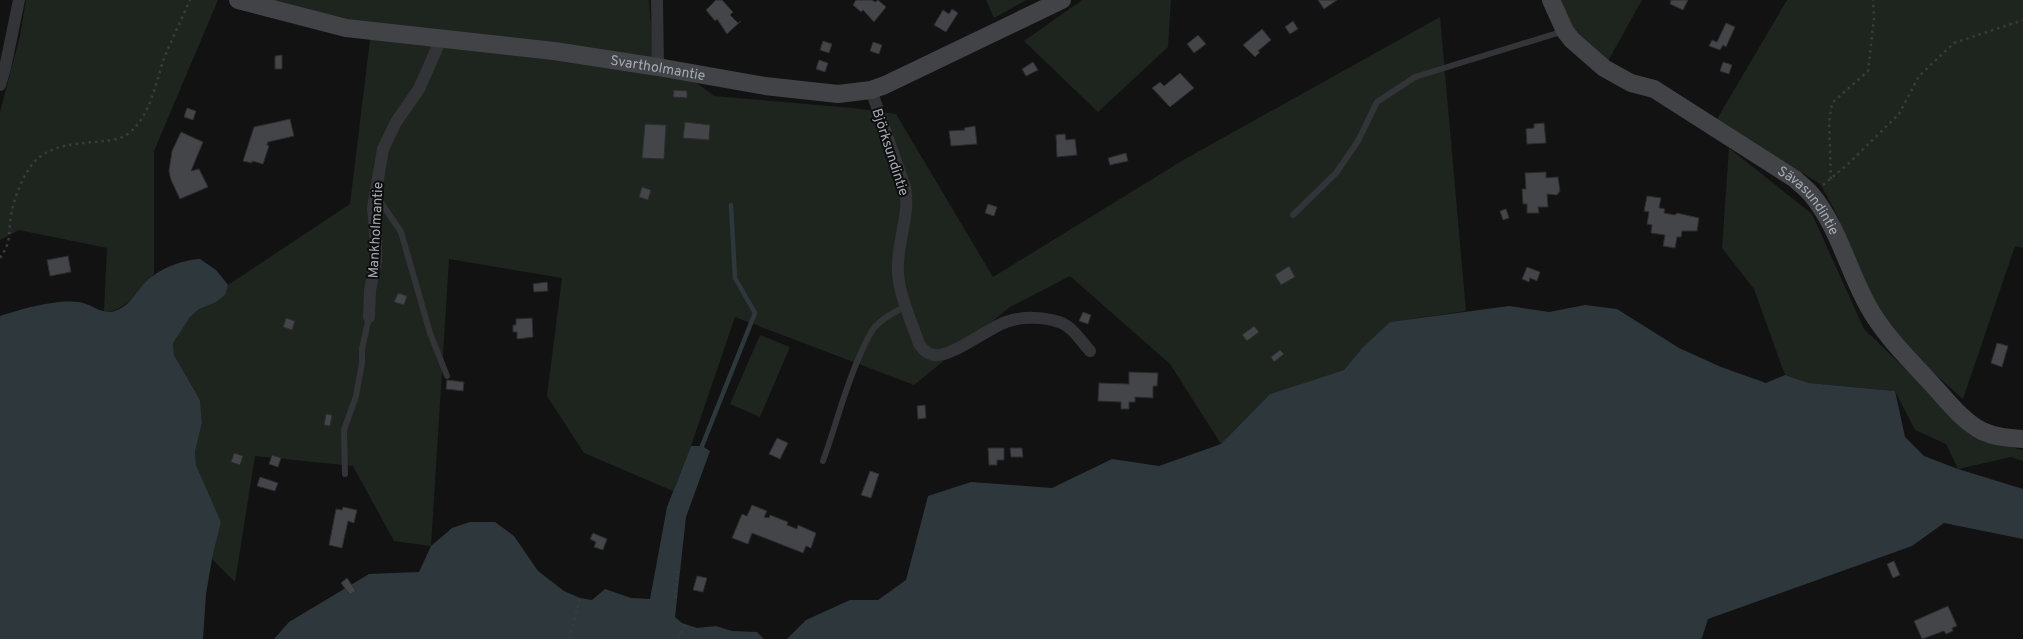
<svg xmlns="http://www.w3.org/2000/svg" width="2023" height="639" viewBox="0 0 2023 639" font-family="Overpass,sans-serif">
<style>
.green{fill:#1e251f}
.water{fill:#2e373c}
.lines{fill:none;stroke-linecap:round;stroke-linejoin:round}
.stream{stroke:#2e373c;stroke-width:4.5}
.building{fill:#434548;stroke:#2c2c2f}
.path{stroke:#393b3e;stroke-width:2.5;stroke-dasharray:2.5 4;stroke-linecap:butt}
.lane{stroke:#333437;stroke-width:6}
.street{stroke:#333437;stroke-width:12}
.secondary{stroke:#414347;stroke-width:18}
.labels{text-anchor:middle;stroke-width:4;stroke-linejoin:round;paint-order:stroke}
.street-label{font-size:14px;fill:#a4aab2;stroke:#0d0d0e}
</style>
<rect width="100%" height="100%" fill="#121213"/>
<!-- green -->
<g class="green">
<path d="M26,0h192l-64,151v123c-15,15 -26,37 -50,38l3,-64 -88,-18 -19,10v-128l20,-76z"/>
<path d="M236,0h413l4,51 61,45 139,12 43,6 97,163 192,-118 255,-142 26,294 -76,11 -27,25 -19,23 -74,24 -49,50 -51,-80 -100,-88 -60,31 -96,78 -179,-68 -44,129 -18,45 -89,-38 -37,-57 15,-118 -113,-19 -18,287 -37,-5 -41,-75 -98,-10 -20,126 -23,-23 9,-37 -25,-57 -1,-13 7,-29 -2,-23 -26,-45 -1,-12c7,-12 14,-26 26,-34 14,-9 24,-5 29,-24l122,-81 21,-172z"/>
<polygon points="986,0 1026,0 994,18"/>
<polygon points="1082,0 1171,0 1168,47 1098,112 1024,41"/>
<polygon points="1559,0 1642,0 1608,61 1571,28"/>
<polygon points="1787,0 2023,0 2023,248 2015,246 1963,399 1918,359 1877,310 1835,211 1820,184 1717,119"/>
<polygon points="1729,148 1812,214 1864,329 1953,415 1981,440 2023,450 2023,461 2011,457 1958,469 1946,444 1915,430 1895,391 1809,383 1785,375 1754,289 1722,248"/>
<polygon points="760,335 790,347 760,417 730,404"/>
</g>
<!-- water -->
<g class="water">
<path d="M200,259l16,11 12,15 -3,10 -9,7 -17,7 -9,8 -17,26 1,12 26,45 2,23 -7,29 1,13 25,57 -9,37 -6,35 -3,45h-203v-323c21,-7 56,-17 79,-14 13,2 22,13 36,9 13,-4 20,-17 28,-26 13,-15 37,-25 57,-26z"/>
<polygon points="1585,305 1617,309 1679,348 1721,367 1766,383 1785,375 1809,383 1895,391 1905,437 1924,456 1958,469 2023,489 2023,539 1944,523 1912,546 1708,619 1702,638 1700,639 787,639 806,620 850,600 878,600 906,580 928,496 971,482 1052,488 1112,459 1159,466 1221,444 1270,394 1344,370 1363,347 1390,322 1509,306 1549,312"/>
<polygon points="691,446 702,446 710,451 686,517 675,617 682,623 697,628 716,626 732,631 757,632 764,639 274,639 289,622 369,574 419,572 431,546 452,528 470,522 495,522 514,536 538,571 564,591 580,598 592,600 605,589 631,598 650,599 667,507"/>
</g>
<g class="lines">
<!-- stream -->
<polyline class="stream" points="702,446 755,313 735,278 731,205"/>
</g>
<!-- building -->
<g class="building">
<polygon points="716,0 722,0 733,12 730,15 738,23 741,21 727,34 717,19 715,21 706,10"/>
<polygon points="856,0 872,0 875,2 878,0 886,7 874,22 863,10 861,12 853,5"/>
<polygon points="1318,0 1337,0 1324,9"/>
<polygon points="1671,0 1688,0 1683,10 1670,4"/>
<polygon points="952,9 958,13 946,32 934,25 943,10 949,14"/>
<polygon points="1293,21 1298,29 1290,34 1285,27"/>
<polygon points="1726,23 1735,27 1726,47 1723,45 1720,50 1709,46 1712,40 1717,42"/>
<polygon points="1262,29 1271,40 1258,51 1260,52 1255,57 1243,45"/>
<polygon points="1198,35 1206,44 1194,53 1187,44"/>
<polygon points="823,41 832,44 829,53 820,50"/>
<polygon points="873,42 882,45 879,54 870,51"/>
<polygon points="282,55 282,69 275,69 275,56"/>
<polygon points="819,60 828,63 825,72 816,69"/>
<polygon points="1033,62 1038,70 1026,76 1022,69"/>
<polygon points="1723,62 1732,65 1729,74 1720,71"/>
<polygon points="1180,73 1194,88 1170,107 1152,88 1160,82 1164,86"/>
<polygon points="674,90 687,91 687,98 673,97"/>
<polygon points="187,108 196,111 193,120 184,117"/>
<polygon points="290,119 294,136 268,142 267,145 269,146 263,164 252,161 252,163 243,161 254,127"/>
<polygon points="685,122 710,125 709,140 683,138"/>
<polygon points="1544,123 1546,143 1527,144 1526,129 1534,128 1534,124"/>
<polygon points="645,124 666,125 664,159 642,158"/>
<polygon points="975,126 977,144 951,146 949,131 965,130 964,128"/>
<polygon points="181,132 203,142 191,171 199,169 208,187 180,199 171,180 169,171 172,151"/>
<polygon points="1065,134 1066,140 1075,139 1077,155 1057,157 1056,135"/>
<polygon points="1126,153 1128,161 1110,165 1108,158"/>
<polygon points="1546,172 1546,178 1558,177 1560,191 1557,195 1547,194 1548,207 1538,207 1539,213 1527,213 1527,204 1523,204 1522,189 1526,189 1525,173"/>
<polygon points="642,187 651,190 648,200 639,197"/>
<polygon points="1647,196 1661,198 1659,208 1665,209 1664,213 1675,215 1677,213 1699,218 1697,231 1682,231 1681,237 1677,237 1675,248 1663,246 1665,235 1651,233 1652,225 1647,224 1649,212 1644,211"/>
<polygon points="988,204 997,207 994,216 985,213"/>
<polygon points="1506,209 1509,218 1503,220 1500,211"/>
<polygon points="68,256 71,272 50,276 47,260"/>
<polygon points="1289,266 1295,277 1281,285 1275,275"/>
<polygon points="1527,267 1540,272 1537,281 1530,278 1529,282 1522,279"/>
<polygon points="547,282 548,291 534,292 533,284"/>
<polygon points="398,293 407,296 404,305 394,302"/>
<polygon points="1083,312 1091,315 1088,324 1079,321"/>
<polygon points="286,318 295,321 292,330 283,327"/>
<polygon points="532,318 533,337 517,339 517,332 513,332 513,325 516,325 516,319"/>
<polygon points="1254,326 1259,332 1247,341 1242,335"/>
<polygon points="1997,343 2008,346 2002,367 1991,363"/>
<polygon points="1280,350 1284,354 1274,362 1271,357"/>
<polygon points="1129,372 1158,373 1157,386 1153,386 1153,398 1135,397 1135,402 1129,402 1129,409 1121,409 1121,402 1098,401 1099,383 1129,384"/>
<polygon points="447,380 464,382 463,391 446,389"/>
<polygon points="925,405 926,418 918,419 917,406"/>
<polygon points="326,414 332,415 330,426 324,425"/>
<polygon points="777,438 788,443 780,459 769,454"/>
<polygon points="988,448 1004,448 1004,460 997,460 997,465 989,465"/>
<polygon points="1010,448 1022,448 1023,457 1011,457"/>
<polygon points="234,453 243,456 240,465 231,462"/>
<polygon points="272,455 281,458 278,467 269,464"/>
<polygon points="870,471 879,474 871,498 861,495"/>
<polygon points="260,477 278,483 275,491 257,486"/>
<polygon points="752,505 767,511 764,517 769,518 770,515 788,522 787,525 797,529 798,525 816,533 811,548 806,546 803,553 752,533 748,544 732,538 742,514 747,516"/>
<polygon points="343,507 357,510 354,523 348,521 342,548 329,545 336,509 342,510"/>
<polygon points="593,533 607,539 603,550 594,547 596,542 590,539"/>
<polygon points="1894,561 1900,575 1893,578 1887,564"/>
<polygon points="697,576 707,578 703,592 693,590"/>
<polygon points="347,578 356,591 350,595 341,583"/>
<polygon points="1948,606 1957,626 1952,628 1953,631 1946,634 1944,631 1922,639 1914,621"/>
</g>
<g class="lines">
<!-- path -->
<g class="path">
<polyline points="1831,179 1829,122 1832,103 1868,71 1874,18 1873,0"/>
<polyline points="1823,185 1848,164 1899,114 1919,76 1954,43 2023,20"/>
<path d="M0,258c12,-17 8,-24 11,-43 3,-16 10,-35 20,-49 17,-23 47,-22 73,-25 8,-1 18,-2 25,-8 22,-17 27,-53 36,-77 8,-19 17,-38 25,-56"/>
<polyline points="677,597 675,597 678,569"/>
<polyline points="569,639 580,598"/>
<polyline points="678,639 685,624"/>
</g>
<!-- lane -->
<g class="lane">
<polyline points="376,195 401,232 430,333 447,376"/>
<polyline points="1293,215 1336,173 1358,141 1377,102 1415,77 1564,31"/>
<path d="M823,461c13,-35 21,-71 37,-106 4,-9 8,-19 14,-27 8,-10 21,-16 32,-22"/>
<polyline points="345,474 344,430 356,396 362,363 362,349 369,317"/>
</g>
<!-- street -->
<g class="street">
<polyline points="657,0 658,67"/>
<polyline points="0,85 5,68 19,0"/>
<path d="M871,90l34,97c5,27 -6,49 -7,76 -2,27 13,56 21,81 4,6 8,10 15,11 17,3 54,-27 72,-33 16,-6 38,-5 53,0 13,4 22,19 31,29"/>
<polyline points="369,317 370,290 376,261 376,242 373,208 383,149 396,122 419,89 441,39"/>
</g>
<!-- secondary -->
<g class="secondary">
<path id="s1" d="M238,0l108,28 208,23 104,16 107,19 73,8 33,-4 14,-5 177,-85"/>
<path id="s2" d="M1551,0l14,31 7,9 32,28 27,15 23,6 141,90c5,5 12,10 16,15 27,32 37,76 57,112 16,29 40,52 62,76 16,17 31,38 52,49 13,6 27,7 41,8"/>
</g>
</g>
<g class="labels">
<!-- street labels -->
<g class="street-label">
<text dy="5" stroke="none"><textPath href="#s1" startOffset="426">Svartholmantie</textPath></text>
<text transform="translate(891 152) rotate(72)" y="5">Björksundintie</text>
<text dy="5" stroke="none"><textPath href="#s2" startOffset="335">Sävasundintie</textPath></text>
<text transform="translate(375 230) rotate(-87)" y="5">Mankholmantie</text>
</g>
</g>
</svg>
